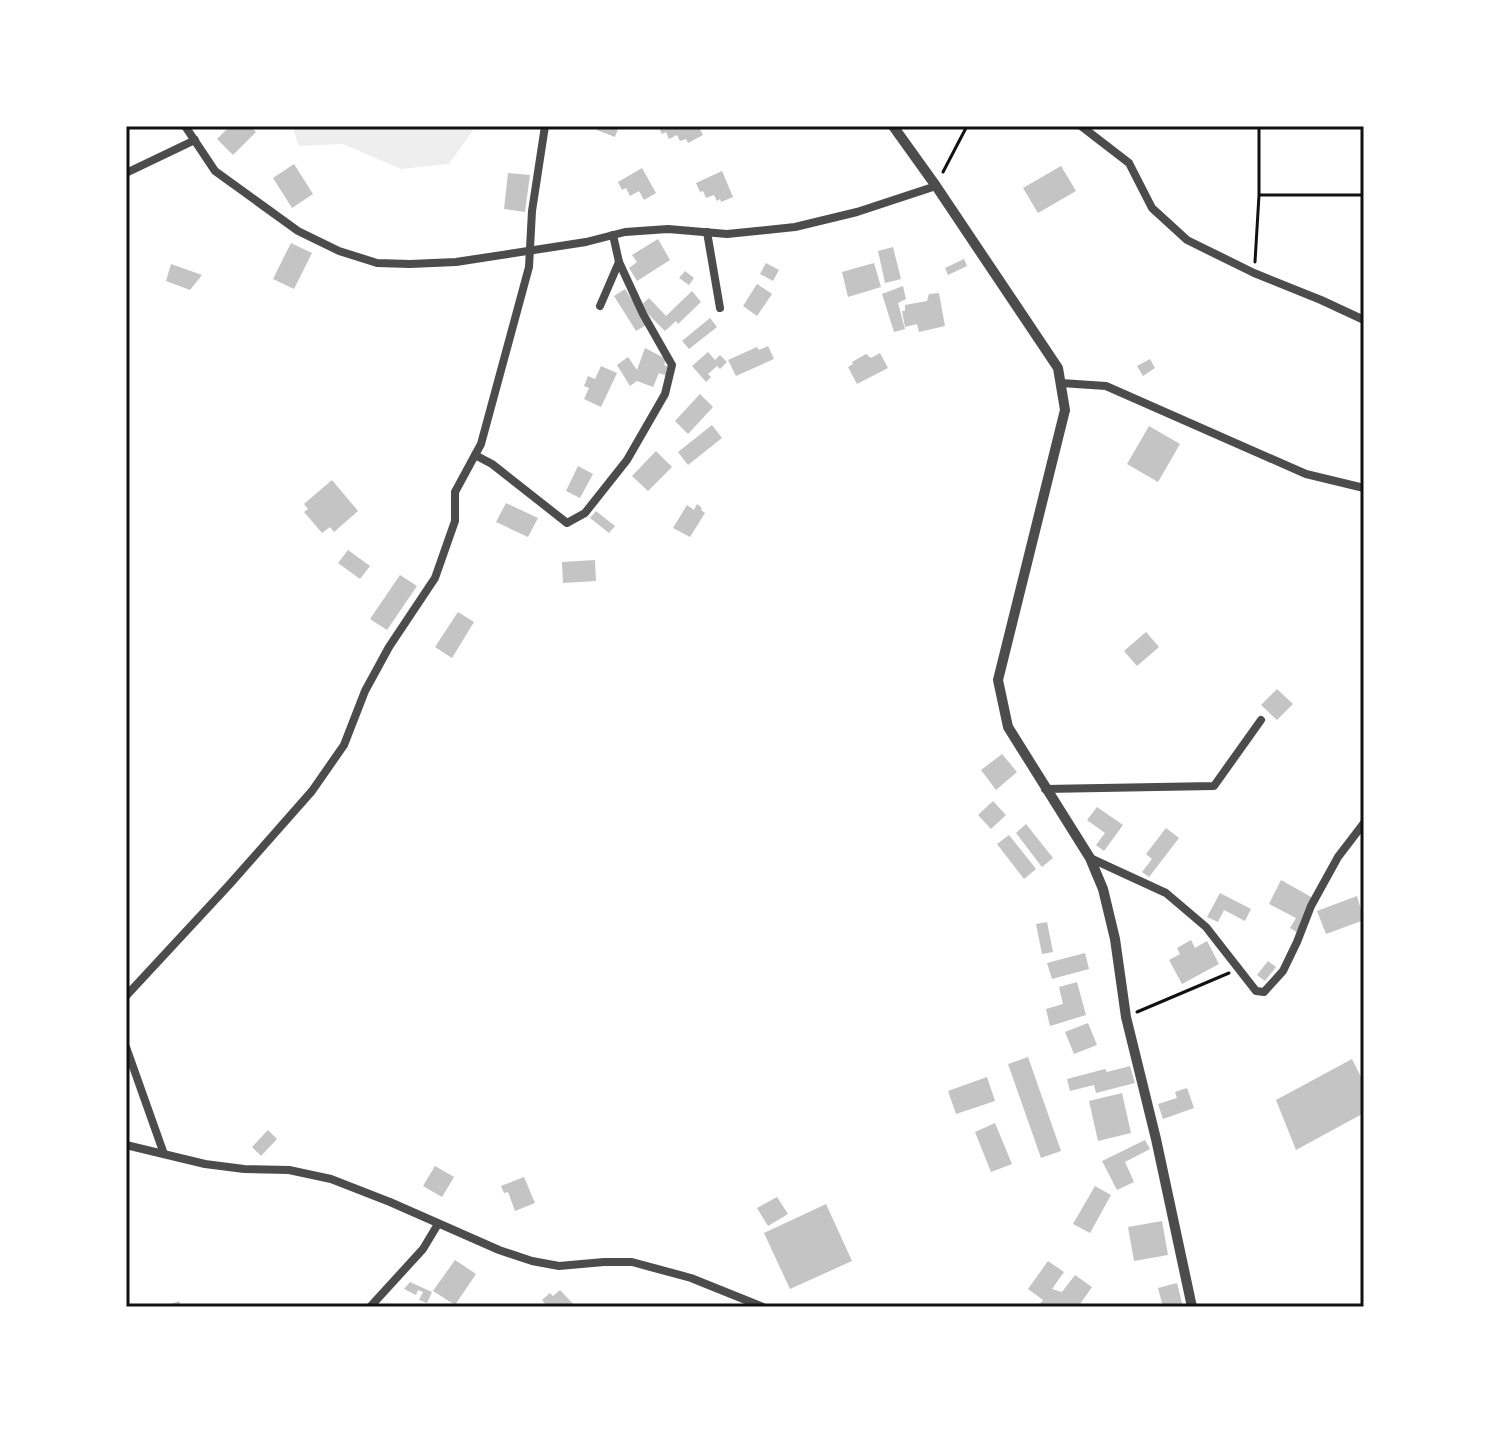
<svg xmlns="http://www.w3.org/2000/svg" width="1490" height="1433" viewBox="0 0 1490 1433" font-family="Signika,sans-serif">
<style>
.green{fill:#eee}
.building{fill:#c4c4c4}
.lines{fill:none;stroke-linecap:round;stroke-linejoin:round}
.path{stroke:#111;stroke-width:3}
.minor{stroke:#4c4c4c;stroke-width:8}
.tertiary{stroke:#4c4c4c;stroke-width:10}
.neatline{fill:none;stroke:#111;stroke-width:3}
</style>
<rect width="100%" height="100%" fill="#fff"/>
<!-- green -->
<polygon class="green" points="292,126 476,126 449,164 401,169 343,144 299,146"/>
<!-- building -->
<g class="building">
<polygon points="230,126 250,126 256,132 233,155 217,139"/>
<polygon points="598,126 619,126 615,137 597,130"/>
<polygon points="658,126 698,126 703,135 688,143 686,139 680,141 677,135 669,139 666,132 662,134"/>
<polygon points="294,164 313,194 292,208 273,178"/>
<polygon points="1061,166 1076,191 1038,213 1023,188"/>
<polygon points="642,168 656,193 644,200 639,191 630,196 626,188 622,190 618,182"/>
<polygon points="722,171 733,197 721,202 720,199 717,201 714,195 706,198 703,191 700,192 696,183"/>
<polygon points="508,173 530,175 525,212 504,209"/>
<polygon points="658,239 670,260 637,281 629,268 637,262 632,255"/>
<polygon points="291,243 312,253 294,289 273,279"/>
<polygon points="893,247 901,279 885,283 878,251"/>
<polygon points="964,259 967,266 948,275 945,268"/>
<polygon points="766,263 779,270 773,281 760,274"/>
<polygon points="874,263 881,287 848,297 842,272"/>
<polygon points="171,264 202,275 190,290 166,281"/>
<polygon points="685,271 694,278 689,285 679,278"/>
<polygon points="757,284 772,294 757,316 743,306"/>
<polygon points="903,286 906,299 898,303 905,329 894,332 882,294"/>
<polygon points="625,289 648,324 636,331 614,296"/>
<polygon points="692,291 701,302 678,324 676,321 665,331 640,306 649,298 666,316"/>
<polygon points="939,293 945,326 919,332 917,324 905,327 902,311 905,311 905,305 927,301 929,294"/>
<polygon points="710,318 717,327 689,349 682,341"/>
<polygon points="768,346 774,359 736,376 728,360 757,347 759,350"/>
<polygon points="645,348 666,359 664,365 670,367 667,376 659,373 653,387 637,381 630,386 617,365 628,357 637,370"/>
<polygon points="708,352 715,360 720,355 727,362 720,369 717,366 708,374 711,377 706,382 692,366"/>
<polygon points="880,353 888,368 857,384 848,367 853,364 852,362 866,354 871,358"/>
<polygon points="1150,359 1155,368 1143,376 1137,366"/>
<polygon points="601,366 617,373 601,407 584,399 589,388 584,386 588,376 595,379"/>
<polygon points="700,394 713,407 688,434 675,421"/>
<polygon points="712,425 722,438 688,465 678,452"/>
<polygon points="1149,426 1180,444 1158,482 1127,464"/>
<polygon points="656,451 672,467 648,491 632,476"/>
<polygon points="578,466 593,474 580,498 566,491"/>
<polygon points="332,480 358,511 334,532 330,527 322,533 304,512 308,509 304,504"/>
<polygon points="506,503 538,518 528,537 496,522"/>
<polygon points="697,504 702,508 701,510 705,513 690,537 673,528 687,505 694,510"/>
<polygon points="596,511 615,526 609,533 590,518"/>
<polygon points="348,550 370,566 360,579 338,563"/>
<polygon points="595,560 596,581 563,583 562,562"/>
<polygon points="400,575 417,586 387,630 370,619"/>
<polygon points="458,612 474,622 452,658 435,647"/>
<polygon points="1146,632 1159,647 1137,666 1124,651"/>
<polygon points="1277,689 1293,704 1277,720 1261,705"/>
<polygon points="1002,754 1017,772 996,790 981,770"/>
<polygon points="993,801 1006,815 991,829 978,815"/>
<polygon points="1097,807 1123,825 1104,851 1096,845 1105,833 1087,820"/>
<polygon points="1026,824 1053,858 1042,867 1016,833"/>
<polygon points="1166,828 1179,838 1149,877 1142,872 1152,859 1146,854"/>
<polygon points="1009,835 1036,869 1024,879 997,844"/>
<polygon points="1281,880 1313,898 1298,933 1290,928 1296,918 1269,904"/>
<polygon points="1220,893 1251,909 1245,921 1224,910 1218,922 1207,917"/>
<polygon points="1357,896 1364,920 1326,934 1317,911"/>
<polygon points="1047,922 1053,952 1042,954 1036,924"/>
<polygon points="1191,940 1195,948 1207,941 1219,964 1182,984 1169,960 1180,954 1177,948"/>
<polygon points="1085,953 1089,969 1052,979 1047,963"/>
<polygon points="1268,961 1276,967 1265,981 1257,975"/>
<polygon points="1077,982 1086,1015 1050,1026 1046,1009 1063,1004 1059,987"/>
<polygon points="1088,1023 1097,1045 1074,1054 1065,1032"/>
<polygon points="1028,1057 1061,1151 1041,1158 1008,1064"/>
<polygon points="1352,1059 1364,1083 1364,1113 1296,1150 1276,1100"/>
<polygon points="1130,1066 1135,1083 1096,1093 1094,1085 1070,1091 1067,1079 1105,1069 1107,1072"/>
<polygon points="987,1077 995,1101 956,1114 948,1091"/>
<polygon points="1187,1088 1194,1108 1163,1119 1158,1104 1177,1098 1175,1092"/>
<polygon points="1122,1093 1131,1133 1098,1141 1089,1101"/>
<polygon points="995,1123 1012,1164 991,1172 975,1132"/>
<polygon points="268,1130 277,1139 261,1156 252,1147"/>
<polygon points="1145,1140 1150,1149 1125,1162 1134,1182 1117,1190 1102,1161"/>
<polygon points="435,1166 454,1177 442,1197 423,1186"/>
<polygon points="524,1177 535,1203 515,1211 508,1192 504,1193 501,1186"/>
<polygon points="1095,1186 1111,1195 1090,1233 1073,1224"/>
<polygon points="777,1197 788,1214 768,1226 757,1208"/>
<polygon points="826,1204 852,1261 790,1289 764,1233"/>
<polygon points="1162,1221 1168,1255 1134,1261 1128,1227"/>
<polygon points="455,1260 476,1274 455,1305 433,1291"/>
<polygon points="1048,1261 1064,1272 1052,1289 1062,1292 1075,1275 1092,1287 1078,1307 1057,1307 1054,1305 1052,1307 1042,1307 1039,1305 1043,1300 1028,1289"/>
<polygon points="410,1282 432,1292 427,1303 419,1300 423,1292 418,1290 416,1295 404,1289"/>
<polygon points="1177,1283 1183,1307 1163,1307 1158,1288"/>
<polygon points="560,1290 576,1307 543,1307 546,1305 542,1300 550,1293 553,1296"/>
<polygon points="179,1301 181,1307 163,1307"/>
</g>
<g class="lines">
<!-- path -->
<g class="path">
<polyline points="943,172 967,126"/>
<polyline points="1260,195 1364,195"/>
<polyline points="1255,262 1259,195 1259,126"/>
<polyline points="1137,1012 1229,973"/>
</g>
<!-- minor -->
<g class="minor">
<polyline points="185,126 215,171 298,231 339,251 377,263 410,264 456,262 586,242 625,232 668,229 727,234 795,227 857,212 936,186"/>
<polyline points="1081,126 1129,163 1152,208 1187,240 1254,273 1321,300 1364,320"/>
<polyline points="126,173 195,140"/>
<polyline points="707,232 720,308"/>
<polyline points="600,306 619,262 613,235"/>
<polyline points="1061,383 1106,386 1306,474 1364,488"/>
<polyline points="475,455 492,464 567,523 585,513 627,460 665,394 672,365 643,314 619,262"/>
<polyline points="1045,789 1214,786 1261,720"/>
<polyline points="1090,858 1166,893 1206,927 1256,991 1264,992 1283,971 1297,942 1311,906 1338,857 1364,823"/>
<polyline points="126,996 229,885 312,791 344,745 365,691 389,647 435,578 455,521 455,492 481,444 529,267 532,211 545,126"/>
<polyline points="126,1047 164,1154"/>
<polyline points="126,1145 205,1164 244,1169 289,1170 331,1179 390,1202 499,1250 532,1261 559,1266 604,1262 632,1262 691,1278 763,1307"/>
<polyline points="370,1307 423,1249 438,1224"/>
</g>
<!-- tertiary -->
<polyline class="tertiary" points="893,126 936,186 1058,368 1065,410 998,680 1008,727 1090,858 1103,889 1115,939 1126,1017 1156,1139 1192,1307"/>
</g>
<!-- border -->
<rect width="1490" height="1433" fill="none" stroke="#ffffff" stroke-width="256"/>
<rect x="128" y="128" width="1234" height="1177" class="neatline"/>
</svg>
